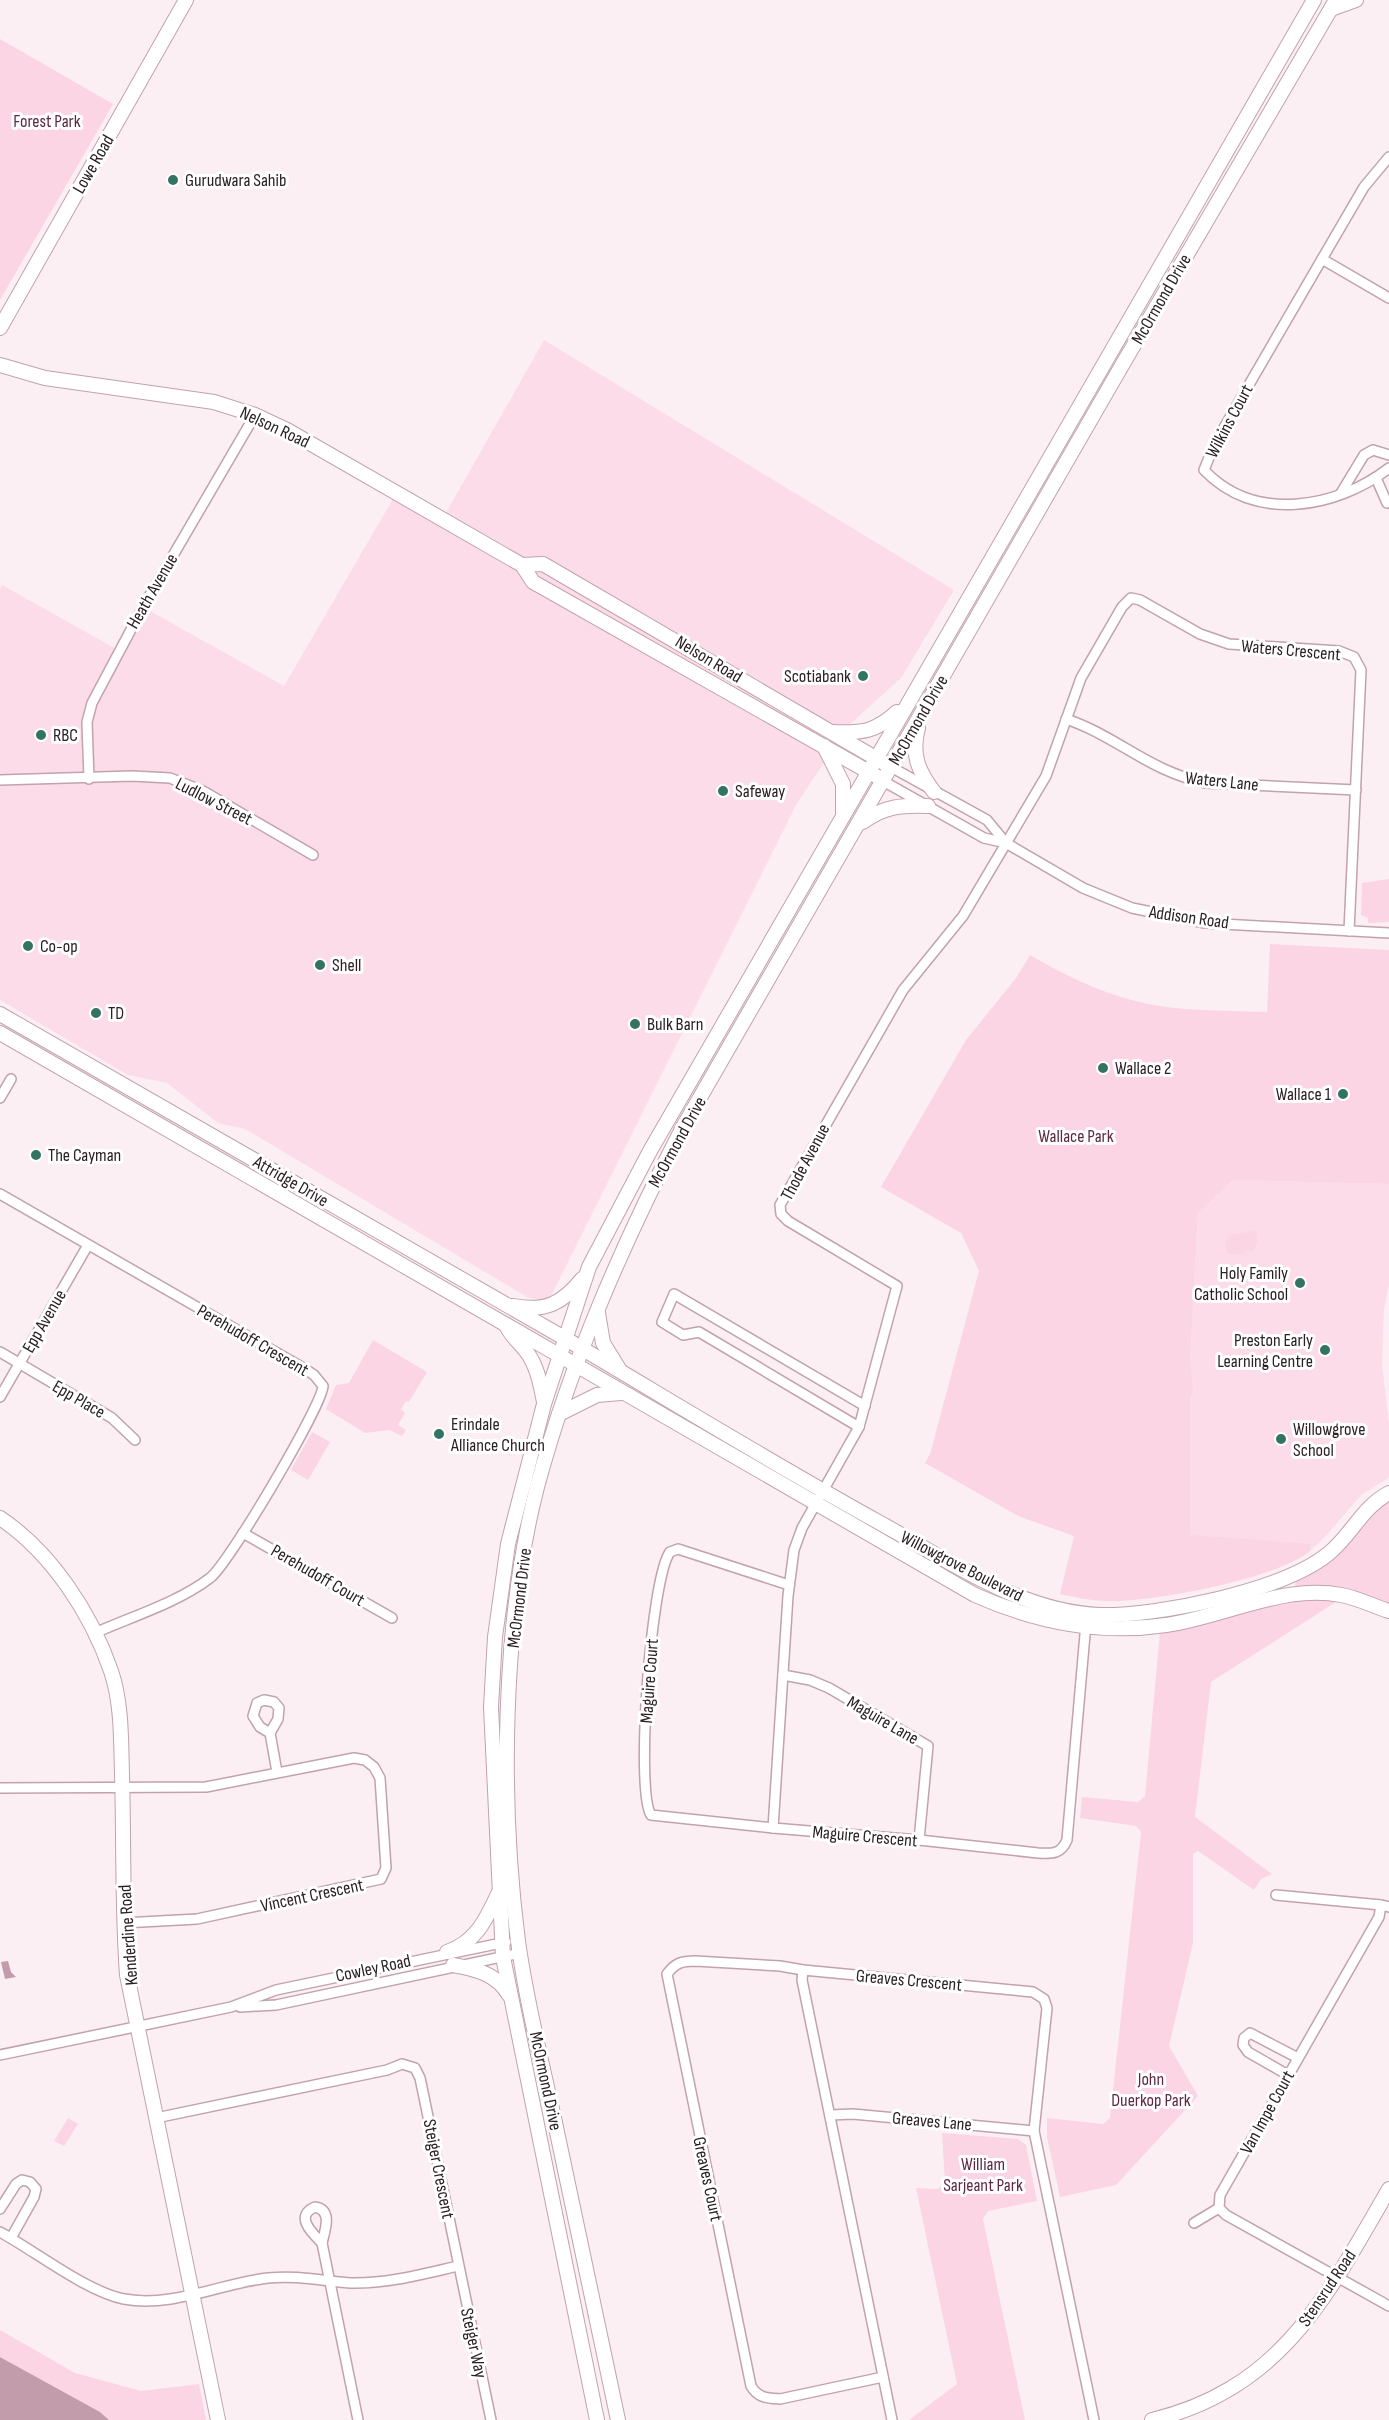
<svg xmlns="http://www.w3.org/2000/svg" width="1389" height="2420" viewBox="0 0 1389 2420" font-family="'Sofia Sans Condensed',sans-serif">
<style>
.built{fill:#fcdce8}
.green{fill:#fbd5e3}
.water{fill:#c29cab}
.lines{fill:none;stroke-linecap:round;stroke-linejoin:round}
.street-casing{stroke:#c1a2ae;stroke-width:12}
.secondary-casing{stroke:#c1a2ae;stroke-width:16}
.street{stroke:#fff;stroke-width:9}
.secondary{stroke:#fff;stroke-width:14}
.poi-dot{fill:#337362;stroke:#fff;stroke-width:2}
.labels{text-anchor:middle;stroke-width:6;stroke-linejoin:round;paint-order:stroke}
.park-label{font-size:18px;fill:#5c2941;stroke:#fff}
.street-label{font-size:18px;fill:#2b2024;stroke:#fff}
.poi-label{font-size:18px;fill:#2b2024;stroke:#fff;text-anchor:start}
</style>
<rect width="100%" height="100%" fill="#fceff4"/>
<!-- built -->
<g class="built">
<polygon points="544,340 954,590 901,678 848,726 796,805 548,1302 527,1297 245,1129 218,1123 167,1083 128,1075 0,1000 0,589 2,585 118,650 143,607 284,686 397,492 443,518"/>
<polygon points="1233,1180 1389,1184 1389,1285 1384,1309 1382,1364 1389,1424 1389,1478 1362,1494 1325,1537 1310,1551 1311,1545 1190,1536 1190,1362 1198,1213"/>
</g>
<!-- green -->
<g class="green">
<polygon points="0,39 113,104 0,300"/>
<polygon points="1389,879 1389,922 1368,923 1368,918 1361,915 1362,883"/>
<path d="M1270,944l119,6v234l-156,-4 -35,33 -8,149 3,30 -3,4v139l121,9 -1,7c-33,28 -160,52 -204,50 -16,0 -31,-4 -46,-7l14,-58 -56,-20 -93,-53 5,-9 49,-183 -18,-38 -80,-46 85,-147 50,-62 14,-23c44,26 93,48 145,53 31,3 62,3 92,4z"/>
<polygon points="1252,1231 1257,1233 1258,1242 1253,1251 1249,1250 1240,1255 1227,1253 1225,1244 1230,1235"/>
<polygon points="373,1340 427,1372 409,1402 406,1401 401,1409 405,1413 398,1425 406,1430 402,1436 389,1430 365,1433 326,1409 336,1385 349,1383"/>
<polygon points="312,1432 330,1442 308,1480 291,1470"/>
<polygon points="1389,1499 1389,1607 1295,1587 1296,1579"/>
<polygon points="1318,1598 1339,1600 1211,1682 1195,1817 1272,1874 1261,1879 1254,1890 1198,1851 1193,1854 1193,1943 1169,2046 1198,2096 1116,2185 1060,2197 1047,2137 1047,2118 1103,2124 1110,2118 1141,1832 1136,1826 1080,1818 1082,1797 1138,1802 1145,1796 1160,1631 1286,1601"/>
<polygon points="68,2118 78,2124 64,2146 54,2141"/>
<polygon points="942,2133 1018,2139 1026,2145 1037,2201 988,2211 983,2219 1025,2420 909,2420 957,2384 916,2188 938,2189 945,2183"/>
<polygon points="0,2330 75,2373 141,2391 199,2384 206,2420 109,2420 100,2412 0,2357"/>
</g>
<!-- water -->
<g class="water">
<polygon points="8,1961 11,1972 16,1977 5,1979 1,1962"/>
<polygon points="0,2357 100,2412 109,2420 0,2420"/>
</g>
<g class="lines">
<defs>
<g id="street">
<polyline points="1389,157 1364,187 1322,259 1389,298"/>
<path d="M1322,259l-108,186 -10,25c50,53 132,39 185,-2"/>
<polyline points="1376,478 1387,503"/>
<polyline points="1341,493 1364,455 1373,450 1389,455"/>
<path d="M1066,719c51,17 82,52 140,64l150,7"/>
<polyline points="891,767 987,820 1006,843"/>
<polyline points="89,779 87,722 92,703 143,607 255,415"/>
<polyline points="0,780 132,776 170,778 203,791 313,855"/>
<polyline points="883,781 984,838 1006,843 1083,888 1132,908 1205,923 1389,933"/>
<polyline points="0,1098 11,1079"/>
<path d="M0,1194l305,175 9,6 9,11c-1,20 -95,179 -113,192 -33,25 -77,38 -115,55"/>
<polyline points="0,1352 112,1418 135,1440"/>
<polyline points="0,1397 88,1245"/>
<polyline points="859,1427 699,1332 683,1335 662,1322 674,1294 865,1406"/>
<polyline points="243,1533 392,1618"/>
<path d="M1086,1623l-19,217c-6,14 -14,14 -29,13l-119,-13 -146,-12 15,-232 6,-46 8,-22 57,-101 38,-141 -109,-65 -7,-7 -1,-9 123,-215 60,-74 83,-140 35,-98 41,-71 9,-9 9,2 60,34 29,10 110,7 15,6 7,13 -12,261"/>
<polyline points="783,1675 810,1680 829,1688 928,1746 919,1840"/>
<polyline points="270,1733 260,1727 253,1716 257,1703 264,1700 274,1702 279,1708 278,1719 270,1733 277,1772"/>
<polyline points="0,1788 206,1787 354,1758 365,1760 374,1767 380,1778 386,1868 381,1879 197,1919 123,1923"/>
<path d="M773,1828l-122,-13c-16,-25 0,-238 19,-263l8,-3 111,36"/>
<polyline points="1276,1895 1381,1905"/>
<polyline points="1389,1907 1381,1905 1379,1917 1220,2195 1219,2208 1226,2215 1389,2306"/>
<path d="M803,1970l-23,-4 -85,-5c-13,0 -20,2 -28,13l84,412c7,12 16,12 29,13l103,-22"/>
<polyline points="240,2007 276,2005 520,1953"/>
<polyline points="0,2055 231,2007 276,1990 506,1942"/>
<polyline points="1288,2075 1248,2052 1243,2045 1244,2038 1250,2033 1298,2058"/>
<polyline points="830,2115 853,2114 1034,2131"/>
<polyline points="156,2118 387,2070 402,2064 415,2068 420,2078 491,2420"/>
<path d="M315,2207c18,3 10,23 7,36 -10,-10 -28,-27 -7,-36z"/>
<polyline points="0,2209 16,2184 22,2180 30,2182 36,2189 34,2197 11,2238"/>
<polyline points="1194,2223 1219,2208"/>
<path d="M0,2232c35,19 87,60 124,67 48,9 98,-16 144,-21 30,-3 54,3 82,5 37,1 73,-9 108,-17"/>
<polyline points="322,2243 358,2420"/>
<polyline points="892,2420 802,1980 803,1970 1033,1992 1044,1999 1047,2008 1034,2131 1094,2420"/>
</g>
<g id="secondary">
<polyline points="1331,9 1356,0"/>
<polyline points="0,328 186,0"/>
<polyline points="0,365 45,378 214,402 255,415 287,430 522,565 533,582 542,587 876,776"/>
<polyline points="522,565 543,564 884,763"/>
<path d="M918,728c-7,26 0,43 16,64"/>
<path d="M833,732c30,1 42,0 64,-20"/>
<polyline points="824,746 843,784 843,812"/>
<path d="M863,822c21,-16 39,-17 65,-16"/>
<path d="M0,1014c189,107 378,215 566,325 105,62 209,126 316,185 67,37 139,88 218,91 59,1 182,-24 228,-61 23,-18 34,-47 61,-61"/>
<path d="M0,1033l975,562c61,27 124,40 191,30 57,-8 117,-41 175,-30 17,3 32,11 48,16"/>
<path d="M513,1306c32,6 49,-2 69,-27"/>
<polyline points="598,1313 603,1343 619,1369"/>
<path d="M507,1327c6,12 17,19 23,30 8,13 11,30 14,45"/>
<polyline points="559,1414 597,1395 621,1393"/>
<path d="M0,1518c51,34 91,95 111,153 11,32 10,70 11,104 2,67 0,133 5,200l91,445"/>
<path d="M447,1952c28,-9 39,-32 51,-58"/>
<path d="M453,1965c23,4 44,9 56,30"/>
<polyline points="597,2420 503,1957 491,1707 495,1637 508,1544 544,1404 589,1267 650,1151 1314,0"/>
<path d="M618,2420c-21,-101 -43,-201 -64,-302 -13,-59 -28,-118 -36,-177 -18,-139 -16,-318 19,-454 34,-126 86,-244 146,-360l438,-760 215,-367"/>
<path d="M1152,2420c130,-31 176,-126 237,-231"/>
</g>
</defs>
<!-- street casing -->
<use href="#street" class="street-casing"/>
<!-- secondary casing -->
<use href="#secondary" class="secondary-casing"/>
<!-- street -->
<use href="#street" class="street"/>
<!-- secondary -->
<use href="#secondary" class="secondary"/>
</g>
<!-- markers -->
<g class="poi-dot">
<circle cx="173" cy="180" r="6"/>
<circle cx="863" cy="676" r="6"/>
<circle cx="41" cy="735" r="6"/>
<circle cx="723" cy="791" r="6"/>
<circle cx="28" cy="946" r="6"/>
<circle cx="320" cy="965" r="6"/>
<circle cx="96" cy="1013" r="6"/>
<circle cx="635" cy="1024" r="6"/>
<circle cx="1103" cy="1068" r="6"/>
<circle cx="1343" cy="1094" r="6"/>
<circle cx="36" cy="1155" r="6"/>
<circle cx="1300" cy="1283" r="6"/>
<circle cx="1325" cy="1350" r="6"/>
<circle cx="439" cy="1434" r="6"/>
<circle cx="1281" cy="1439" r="6"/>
</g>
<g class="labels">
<!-- park labels -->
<g class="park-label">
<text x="47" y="127">Forest Park</text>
<text x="1076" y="1142">Wallace Park</text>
<text x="1151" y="2085">John<tspan x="1151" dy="21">Duerkop Park</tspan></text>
<text x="983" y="2170">William<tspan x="983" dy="21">Sarjeant Park</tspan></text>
</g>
<!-- street labels -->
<g class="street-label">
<text transform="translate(93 164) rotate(-60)" y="6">Lowe Road</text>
<text transform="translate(1161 299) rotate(-60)" y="6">McOrmond Drive</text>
<text transform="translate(1229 421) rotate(-62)" y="6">Wilkins Court</text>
<text transform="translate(275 427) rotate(25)" y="6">Nelson Road</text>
<text transform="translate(152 591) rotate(-60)" y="6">Heath Avenue</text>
<text transform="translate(1291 650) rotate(5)" y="6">Waters Crescent</text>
<text transform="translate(709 659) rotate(31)" y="6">Nelson Road</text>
<text transform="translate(918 720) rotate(-60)" y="6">McOrmond Drive</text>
<text transform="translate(1222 781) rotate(6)" y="6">Waters Lane</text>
<text transform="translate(214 801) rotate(27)" y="6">Ludlow Street</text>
<text transform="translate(1189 917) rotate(8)" y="6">Addison Road</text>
<text transform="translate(677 1142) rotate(-61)" y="6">McOrmond Drive</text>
<text transform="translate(805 1162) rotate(-62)" y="6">Thode Avenue</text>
<text transform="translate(291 1181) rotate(30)" y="6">Attridge Drive</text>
<text transform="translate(44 1321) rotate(-60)" y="6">Epp Avenue</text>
<text transform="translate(253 1340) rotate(30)" y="6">Perehudoff Crescent</text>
<text transform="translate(79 1399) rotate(30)" y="6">Epp Place</text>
<text transform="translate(962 1566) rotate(27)" y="6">Willowgrove Boulevard</text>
<text transform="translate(318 1575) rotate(30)" y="6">Perehudoff Court</text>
<text transform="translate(519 1598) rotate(-83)" y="6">McOrmond Drive</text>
<text transform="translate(649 1681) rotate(-86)" y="6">Maguire Court</text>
<text transform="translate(883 1720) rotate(30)" y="6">Maguire Lane</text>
<text transform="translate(865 1836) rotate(5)" y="6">Maguire Crescent</text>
<text transform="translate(312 1895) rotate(-12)" y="6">Vincent Crescent</text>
<text transform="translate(128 1935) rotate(-94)" y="6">Kenderdine Road</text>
<text transform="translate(373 1968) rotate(-12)" y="6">Cowley Road</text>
<text transform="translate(909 1980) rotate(5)" y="6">Greaves Crescent</text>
<text transform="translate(546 2081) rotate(78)" y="6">McOrmond Drive</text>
<text transform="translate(1267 2112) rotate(-61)" y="6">Van Impe Court</text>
<text transform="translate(932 2121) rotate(5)" y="6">Greaves Lane</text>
<text transform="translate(439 2169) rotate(79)" y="6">Steiger Crescent</text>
<text transform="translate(708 2179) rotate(78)" y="6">Greaves Court</text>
<text transform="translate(1327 2288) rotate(-56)" y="6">Stensrud Road</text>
<text transform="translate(474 2343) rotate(78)" y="6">Steiger Way</text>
</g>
<!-- poi labels -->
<g class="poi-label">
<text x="185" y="186">Gurudwara Sahib</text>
<text x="851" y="682" text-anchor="end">Scotiabank</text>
<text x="53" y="741">RBC</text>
<text x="735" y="797">Safeway</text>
<text x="40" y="952">Co-op</text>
<text x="332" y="971">Shell</text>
<text x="108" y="1019">TD</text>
<text x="647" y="1030">Bulk Barn</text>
<text x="1115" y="1074">Wallace 2</text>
<text x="1331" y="1100" text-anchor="end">Wallace 1</text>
<text x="48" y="1161">The Cayman</text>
<text x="1288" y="1279" text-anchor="end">Holy Family<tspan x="1288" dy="21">Catholic School</tspan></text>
<text x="1313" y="1346" text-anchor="end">Preston Early<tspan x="1313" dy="21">Learning Centre</tspan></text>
<text x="451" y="1430">Erindale<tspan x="451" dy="21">Alliance Church</tspan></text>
<text x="1293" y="1435">Willowgrove<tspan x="1293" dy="21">School</tspan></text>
</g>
</g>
</svg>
